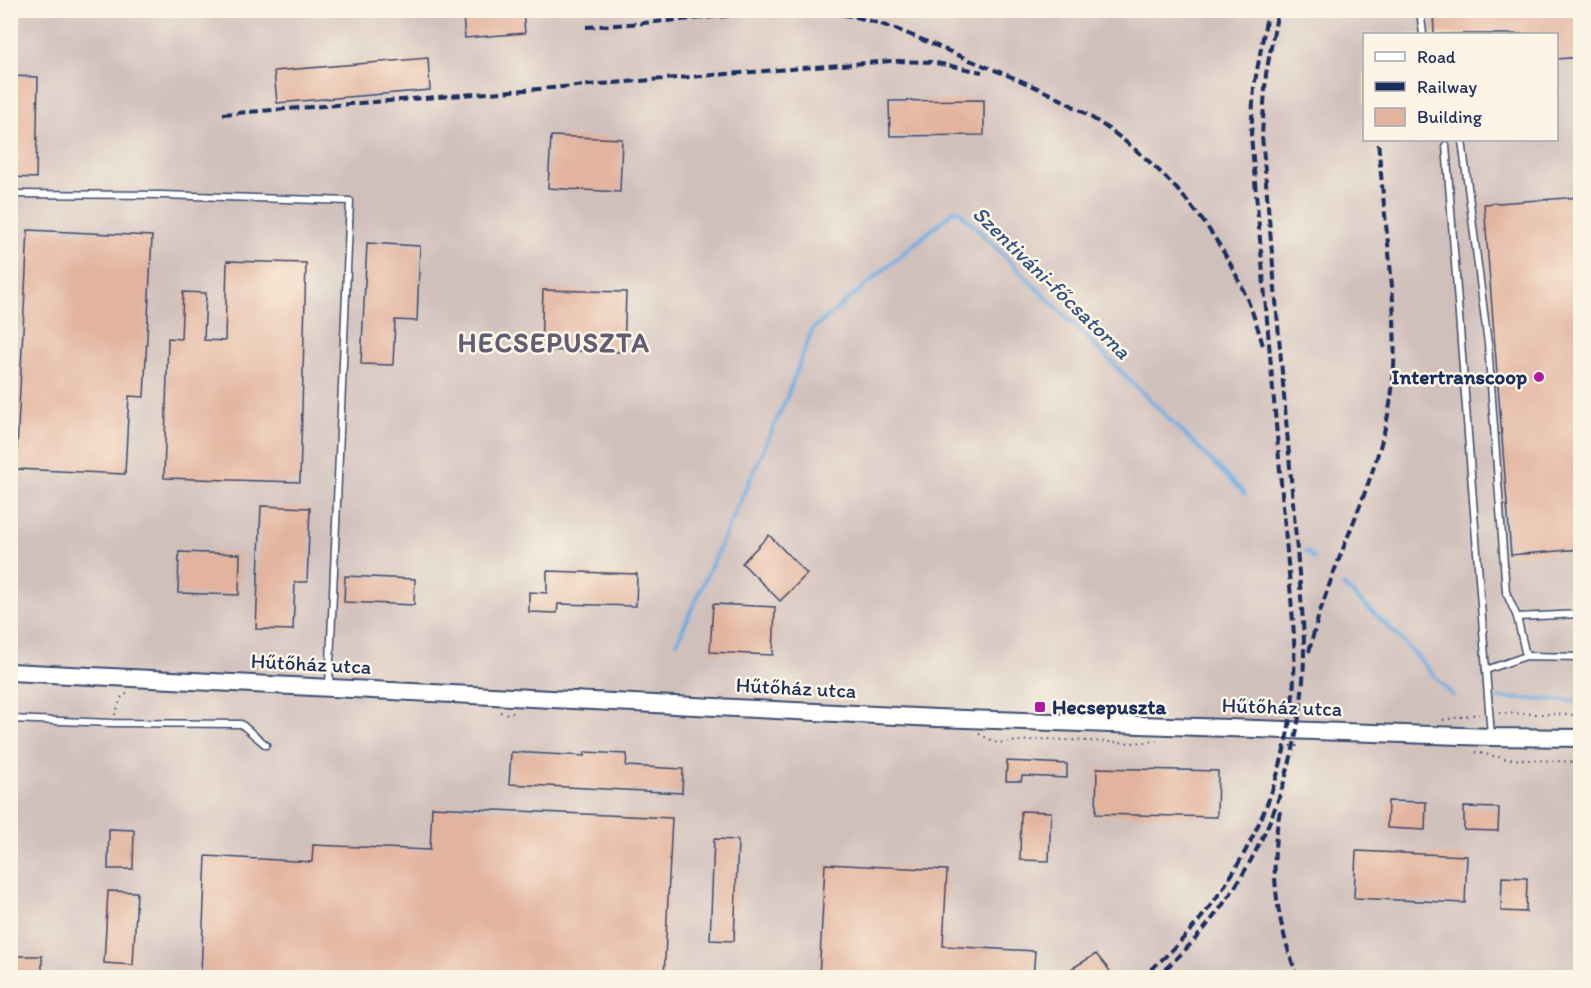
<svg xmlns="http://www.w3.org/2000/svg" width="1591" height="988" viewBox="0 0 1591 988" font-family="Itim,sans-serif">
<style>
.industrial{fill:#d0c0bc;fill-rule:evenodd}
.lines{fill:none;stroke-linecap:round;stroke-linejoin:round}
.stream{stroke:#6eabe0;stroke-width:4}
.building{fill:#e2b39e}
.lane-casing{stroke:#3b4a6d;stroke-width:9}
.secondary-casing{stroke:#3b4a6d;stroke-width:20}
.path{stroke:#3b4a6d;stroke-width:2;stroke-dasharray:1.5 4.5;stroke-linecap:butt}
.lane{stroke:#fff;stroke-width:6}
.secondary{stroke:#fff;stroke-width:16}
.rail{stroke:#1b2f5e;stroke-width:4;stroke-dasharray:9 4.5;stroke-linecap:butt}
.poi-dot{fill:#b5179e;stroke:#fcf5e5;stroke-width:2}
.labels{text-anchor:middle;stroke-width:5;stroke-linejoin:round;paint-order:stroke}
.poi-label{font-size:21px;font-weight:bold;fill:#1b2f5e;stroke:#fcf5e5;text-anchor:end}
.street-label{font-size:21px;fill:#1b2f5e;stroke:#fcf5e5}
.water-label{font-size:22px;font-style:italic;fill:#345485;stroke:#fcf5e5}
.district-label{font-size:27px;font-weight:bold;letter-spacing:1.5px;fill:#615d74;stroke:#fcf5e5}
</style>
<rect width="100%" height="100%" fill="#fcf5e5"/>
<filter id="ink" filterUnits="userSpaceOnUse"><feTurbulence type="fractalNoise" baseFrequency=".0167" numOctaves="2"/><feDisplacementMap in="SourceGraphic" scale="12" xChannelSelector="R" yChannelSelector="G"/><feConvolveMatrix kernelMatrix="1 2 1 2 8 2 1 2 1" color-interpolation-filters="sRGB"/></filter>
<filter id="wash" filterUnits="userSpaceOnUse"><feTurbulence type="fractalNoise" baseFrequency=".008" numOctaves="4" result="noise"/><feDisplacementMap in="SourceGraphic" scale="24" xChannelSelector="R" yChannelSelector="G"/><feGaussianBlur stdDeviation="1.35" result="paint"/><feColorMatrix in="noise" values="0 0 0 0 0 0 0 0 0 0 0 0 0 0 0 0 0 1.4 0 .05"/><feComposite in="paint" operator="in"/></filter>
<g filter="url(#wash)">
<rect width="100%" height="100%" fill="#f0e3c3"/>
<!-- industrial -->
<path class="industrial" d="M11,11h1569v966h-1569zM1364,34h192v106h-192z"/>
<g class="lines">
<!-- stream -->
<g class="stream">
<polyline points="1306,551 1314,558"/>
<polyline points="1343,585 1398,636 1453,696"/>
<polyline points="677,642 787,397 812,330 955,210 959,211 1245,494"/>
<polyline points="1499,698 1580,701"/>
</g>
</g>
<g id="blocks">
<!-- building -->
<g class="building">
<polygon points="523,10 525,33 465,38 463,16"/>
<polygon points="1433,10 1581,10 1581,57 1557,59 1557,34 1434,34"/>
<polygon points="428,58 430,90 277,103 274,71"/>
<polygon points="10,76 38,77 36,178 10,177"/>
<polygon points="984,100 984,135 890,136 889,101"/>
<polygon points="551,136 622,139 620,192 548,188"/>
<polygon points="1581,197 1581,549 1511,555 1484,204"/>
<polygon points="28,230 152,236 144,397 129,396 125,474 16,469"/>
<polygon points="367,243 420,246 417,321 395,320 393,365 361,364"/>
<polygon points="227,261 306,263 300,482 164,478 168,338 181,339 183,292 206,293 204,340 225,341"/>
<polygon points="543,290 626,292 624,352 541,350"/>
<polygon points="261,506 310,508 307,582 295,582 293,630 256,629"/>
<polygon points="769,535 807,574 780,601 742,563"/>
<polygon points="179,552 240,554 239,595 178,593"/>
<polygon points="547,571 637,574 636,606 558,604 557,613 529,612 529,592 547,593"/>
<polygon points="345,576 415,579 414,605 344,602"/>
<polygon points="713,604 775,607 773,655 710,652"/>
<polygon points="511,752 585,756 585,752 627,754 626,766 683,769 682,793 509,784"/>
<polygon points="1007,761 1067,764 1067,778 1022,776 1021,781 1006,781"/>
<polygon points="1097,768 1218,771 1217,817 1096,814"/>
<polygon points="1388,801 1426,802 1425,830 1387,828"/>
<polygon points="432,807 672,818 664,978 271,978 201,972 206,856 312,862 313,845 430,850"/>
<polygon points="1464,807 1499,808 1498,831 1464,830"/>
<polygon points="1021,811 1051,812 1049,861 1020,860"/>
<polygon points="109,829 134,830 133,869 108,869"/>
<polygon points="714,839 738,840 734,941 710,940"/>
<polygon points="1356,851 1467,856 1465,903 1354,898"/>
<polygon points="825,864 947,870 943,946 1035,951 1033,978 819,978"/>
<polygon points="1502,877 1527,878 1526,912 1501,911"/>
<polygon points="108,891 137,892 133,965 104,963"/>
<polygon points="1096,954 1110,971 1100,978 1056,978"/>
<rect x="10" y="956" width="32" height="22"/>
</g>
</g>
</g>
<g filter="url(#ink)">
<use href="#blocks" fill-opacity="0" stroke="#3b4a6d" stroke-width="1.5"/>
<g class="lines">
<defs>
<g id="lane">
<polyline points="1420,10 1423,34"/>
<polyline points="1462,140 1488,344 1506,592 1517,617 1526,656"/>
<polyline points="1446,145 1491,736"/>
<polyline points="10,194 162,195 350,201 329,686"/>
<polyline points="1517,617 1580,614"/>
<polyline points="1486,670 1526,656 1580,657"/>
<polyline points="10,719 112,723 241,724 266,745"/>
</g>
<polyline id="secondary" points="10,672 936,718 1491,737 1580,738"/>
</defs>
<!-- lane casing -->
<use href="#lane" class="lane-casing"/>
<!-- secondary casing -->
<use href="#secondary" class="secondary-casing"/>
<!-- path -->
<g class="path">
<polyline points="500,712 508,714 515,712"/>
<polyline points="1499,713 1580,715"/>
<polyline points="115,715 122,696 129,693"/>
<polyline points="1443,720 1479,714"/>
<polyline points="979,734 997,743 1045,739 1132,743 1157,741"/>
<polyline points="1284,746 1300,746"/>
<polyline points="1475,752 1507,759 1580,762"/>
</g>
<!-- lane -->
<use href="#lane" class="lane"/>
<!-- secondary -->
<use href="#secondary" class="secondary"/>
<!-- rail -->
<g class="rail">
<path d="M586,27c47,-3 93,-7 140,-11 34,-2 69,-7 104,-3 49,5 92,27 137,46 32,13 65,25 95,41 97,53 172,137 201,246"/>
<polyline points="223,114 891,61 931,62 982,72"/>
<path d="M1309,652c18,-81 62,-155 79,-237 11,-54 6,-108 1,-162 -4,-38 -8,-76 -11,-113"/>
<path d="M1280,811c-12,57 -3,113 18,167"/>
<path d="M1140,978c82,-63 141,-171 152,-274 3,-28 3,-55 1,-83l-42,-486 3,-48 14,-77"/>
<path d="M1155,978c104,-88 157,-222 148,-357l-41,-486 4,-61 12,-64"/>
</g>
</g>
</g>
<!-- markers -->
<g class="poi-dot">
<circle cx="1539" cy="377" r="6"/>
<rect x="1034" y="701" width="12" height="12" rx="3"/>
</g>
<g class="labels">
<!-- poi labels -->
<g class="poi-label">
<text x="1527" y="384">Intertranscoop</text>
<text x="1052" y="714" text-anchor="start">Hecsepuszta</text>
</g>
<!-- street labels -->
<g class="street-label">
<text transform="translate(311 664) rotate(3)" y="7">Hűtőház utca</text>
<text transform="translate(796 688) rotate(3)" y="7">Hűtőház utca</text>
<text transform="translate(1282 707) rotate(2)" y="7">Hűtőház utca</text>
</g>
<!-- water labels -->
<g class="water-label">
<text transform="translate(1052 282) rotate(44)" y="8">Szentiváni-főcsatorna</text>
</g>
<!-- district labels -->
<g class="district-label">
<text x="554" y="352">HECSEPUSZTA</text>
</g>
</g>
<!-- margin -->
<rect width="1591" height="988" fill="none" stroke="#fcf5e5" stroke-width="36"/>
<!-- legend -->
<rect x="1363" y="33" width="195" height="108" fill="#fcf5e5" stroke="#a2a6af" stroke-width="1.5"/>
<rect x="1375" y="52" width="30" height="9" fill="#ffffff" stroke="#a2a6af" stroke-width="1.5"/>
<text x="1417" y="63" font-size="18" fill="#1b2f5e">Road</text>
<rect x="1375" y="82" width="30" height="9" fill="#1b2f5e" stroke="#a2a6af" stroke-width="1.5"/>
<text x="1417" y="93" font-size="18" fill="#1b2f5e">Railway</text>
<rect x="1375" y="108" width="30" height="18" fill="#e2b39e" stroke="#a2a6af" stroke-width="1.5"/>
<text x="1417" y="123" font-size="18" fill="#1b2f5e">Building</text>
</svg>
